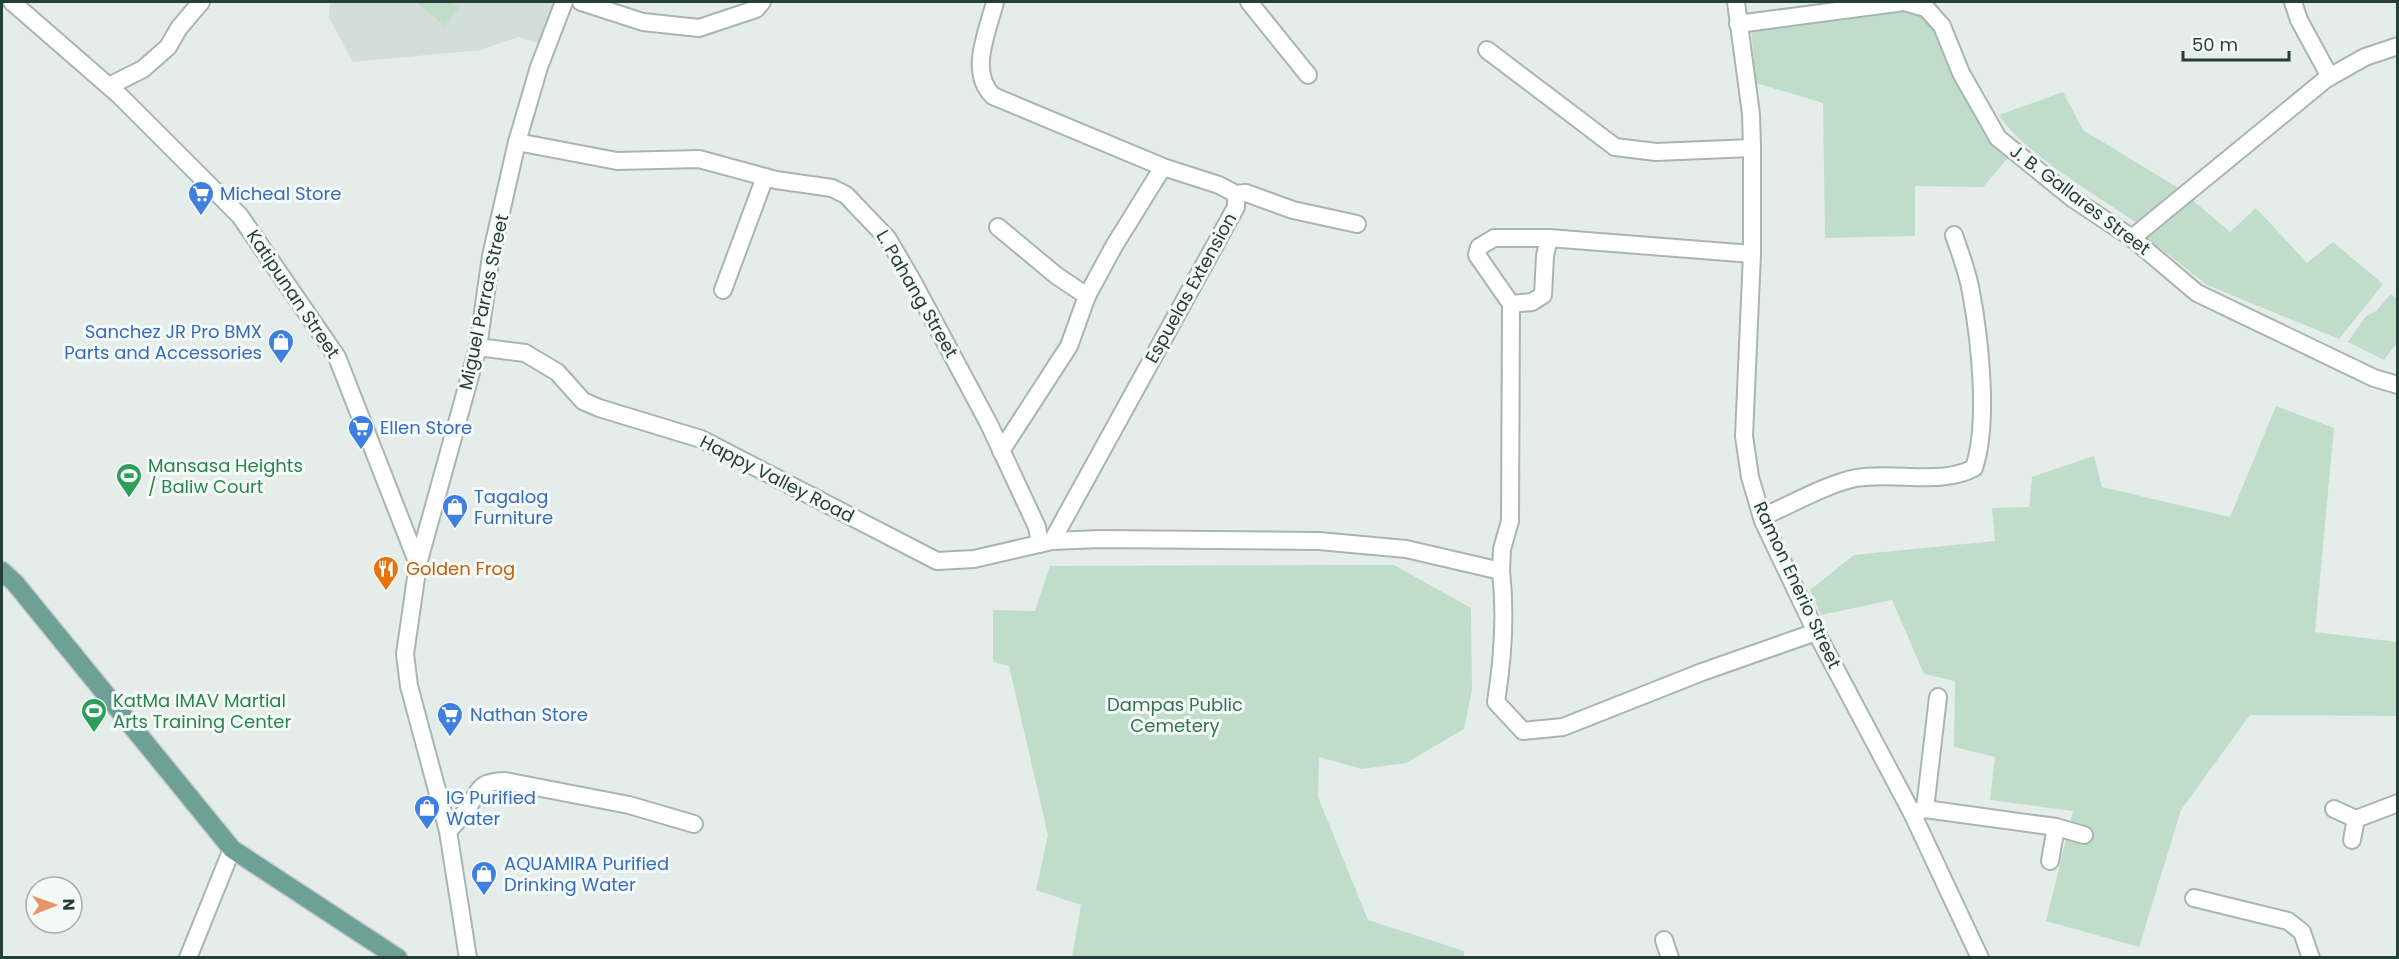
<svg xmlns="http://www.w3.org/2000/svg" width="2399" height="959" viewBox="0 0 2399 959" font-family="Poppins,sans-serif">
<style>
.built{fill:#d3ddd9}
.green{fill:#c0ddca}
.lines{fill:none;stroke-linecap:round;stroke-linejoin:round}
.minor-casing{stroke:#a8b5b2;stroke-width:20}
.major-casing{stroke:#c2c9c8;stroke-width:21}
.minor{stroke:#fff;stroke-width:16}
.major{stroke:#6da097;stroke-width:18}
.labels{text-anchor:middle;stroke-width:6;stroke-linejoin:round;paint-order:stroke}
.shop-label{font-size:18px;fill:#366cbe;stroke:#f5faf8;text-anchor:start}
.street-label{font-size:18px;fill:#253e3a;stroke:#f5faf8}
.leisure-label{font-size:18px;fill:#27864d;stroke:#f5faf8;text-anchor:start}
.food-label{font-size:18px;fill:#c56008;stroke:#f5faf8;text-anchor:start}
.park-label{font-size:18px;fill:#327251;stroke:#f5faf8}
</style>
<rect width="100%" height="100%" fill="#e5edea"/>
<!-- built -->
<polygon class="built" points="330,2 564,2 547,46 518,37 481,50 353,62 329,18"/>
<!-- green -->
<g class="green">
<polygon points="416,2 451,2 459,8 445,26"/>
<polygon points="1899,11 1922,16 1936,31 1955,82 1992,142 2008,158 1983,187 1915,186 1915,236 1825,238 1823,103 1756,83 1751,29"/>
<path d="M2063,92l20,38 97,59 -43,34c-38,-26 -115,-71 -138,-108z"/>
<polygon points="2190,198 2230,232 2256,208 2307,263 2333,242 2383,284 2339,339 2207,285 2146,237"/>
<polygon points="2391,294 2397,299 2397,343 2384,360 2348,342 2366,316 2376,311"/>
<polygon points="2276,406 2334,428 2315,632 2397,642 2397,716 2250,715 2181,810 2139,947 2046,921 2073,811 1990,800 1995,757 1954,747 1955,681 1924,674 1892,600 1821,615 1810,590 1854,555 1995,541 1992,508 2029,507 2032,477 2094,456 2102,487 2230,517"/>
<polygon points="1394,565 1471,608 1472,689 1464,729 1406,763 1362,769 1319,757 1318,797 1368,920 1464,951 1464,957 1072,957 1081,905 1036,890 1048,835 1009,666 993,662 993,610 1035,611 1050,566"/>
</g>
<g class="lines">
<defs>
<g id="minor">
<polyline points="12,2 120,96 240,216 337,357 418,564"/>
<polyline points="581,2 643,22 699,28 756,9 762,2"/>
<path d="M995,2c-7,29 -27,70 -2,94l170,71 56,18 17,9v13l-184,334"/>
<polyline points="1249,2 1308,75"/>
<polyline points="1736,2 1751,114 1752,148 1752,254 1744,436 1750,477 1763,521 1816,632 1912,813 1980,958"/>
<polyline points="2293,2 2299,20 2330,77"/>
<polyline points="1738,24 1904,2 1926,8 1942,26 1961,73 1998,138 2072,198 2132,238 2197,293 2374,378 2398,385"/>
<polyline points="1487,50 1615,147 1656,152 1752,148"/>
<polyline points="109,86 143,69 168,47 179,28 201,2"/>
<polyline points="517,142 617,161 699,159 776,180 832,188 846,195 888,239 913,282 989,424 1037,527 1040,544"/>
<polyline points="1236,194 1246,193 1293,210 1357,224"/>
<polyline points="998,227 1057,276 1087,296 1114,246 1163,167"/>
<polyline points="2132,238 2326,79 2365,57 2398,46"/>
<polyline points="723,290 765,177"/>
<polyline points="1511,304 1477,255 1479,247 1494,238 1549,238"/>
<path d="M478,347l47,6 32,19 26,29 16,7 102,31 236,122 37,-2 78,-18 48,-2 219,2 87,8 95,22c5,44 2,87 -5,131l27,29 40,-4 139,-55 114,-40"/>
<polyline points="1001,451 1069,346 1087,296"/>
<path d="M1762,517c26,-11 67,-34 94,-39 38,-7 84,8 118,-10 15,-45 6,-128 -3,-176 -3,-19 -11,-39 -17,-57"/>
<polyline points="1501,571 1502,549 1510,521 1511,304 1532,302 1543,295 1545,256 1549,238 1752,254"/>
<polyline points="1925,809 1938,697"/>
<polyline points="2334,809 2356,819 2398,803"/>
<polyline points="1912,813 1925,809 2056,827 2084,835"/>
<path d="M448,831c7,-7 14,-14 19,-22 14,-20 10,-27 38,-28l124,24 65,19"/>
<polyline points="2352,840 2356,819"/>
<polyline points="2050,861 2056,827"/>
<polyline points="2194,898 2288,921 2302,932 2311,958"/>
<polyline points="1664,940 1670,958"/>
<polyline points="188,958 232,849"/>
<polyline points="468,958 448,831 409,686 405,654 418,564 478,347 491,256 517,142 539,67 564,2"/>
</g>
<polyline id="major" points="2,571 15,583 232,849 398,958"/>
</defs>
<!-- minor casing -->
<use href="#minor" class="minor-casing"/>
<!-- major casing -->
<use href="#major" class="major-casing"/>
<!-- minor -->
<use href="#minor" class="minor"/>
<!-- major -->
<use href="#major" class="major"/>
</g>
<!-- icons -->
<defs>
<symbol id="supermarket-pin" viewBox="-11 -11 22 30"><path d="M0 17L-7.5 6A9.5 9.5 0 1 1 7.5 6Z" fill="#3f7fe0" stroke="#f5faf8"/><path d="M-6-5.5h2.5l.6 2H6L4.5 2H-2.5L-4.4-4H-6ZM-1.5 3.2a1.3 1.3 0 1 0 .1 0ZM3 3.2a1.3 1.3 0 1 0 .1 0Z" fill="#fff"/></symbol>
<symbol id="shop-pin" viewBox="-11 -11 22 30"><path d="M0 17L-7.5 6A9.5 9.5 0 1 1 7.5 6Z" fill="#3f7fe0" stroke="#f5faf8"/><path d="M-5-2.5h2.3a2.7 3.5 0 0 1 5.4 0H5L5.5 6h-11ZM-1.5-2.5h3a1.5 2.3 0 0 0-3 0Z" fill="#fff"/></symbol>
<symbol id="stadium-pin" viewBox="-11 -11 22 30"><path d="M0 17L-7.5 6A9.5 9.5 0 1 1 7.5 6Z" fill="#2e9e5b" stroke="#f5faf8"/><path d="M0-5a6.5 5 0 1 0 0 10a6.5 5 0 1 0 0-10ZM-3.5-1.8h7v3.6h-7Z" fill="#fff"/></symbol>
<symbol id="restaurant-pin" viewBox="-11 -11 22 30"><path d="M0 17L-7.5 6A9.5 9.5 0 1 1 7.5 6Z" fill="#e8710a" stroke="#f5faf8"/><path d="M-5-6h1v4h1v-4h1v4h1v-4h1v5L-1.5 .5V6h-2V.5L-5-1ZM5-6V6H3V1.5H1.5Q1.5-4 5-6Z" fill="#fff"/></symbol>
</defs>
<g fill-rule="evenodd">
<use href="#supermarket-pin" x="186" y="179" width="30" height="40"/>
<use href="#shop-pin" x="266" y="327" width="30" height="40"/>
<use href="#supermarket-pin" x="346" y="413" width="30" height="40"/>
<use href="#stadium-pin" x="114" y="461" width="30" height="40"/>
<use href="#shop-pin" x="440" y="492" width="30" height="40"/>
<use href="#restaurant-pin" x="371" y="554" width="30" height="40"/>
<use href="#stadium-pin" x="79" y="696" width="30" height="40"/>
<use href="#supermarket-pin" x="435" y="700" width="30" height="40"/>
<use href="#shop-pin" x="412" y="793" width="30" height="40"/>
<use href="#shop-pin" x="469" y="859" width="30" height="40"/>
</g>
<g class="labels">
<!-- shop labels -->
<g class="shop-label">
<text x="220" y="200">Micheal Store</text>
<text x="262" y="338" text-anchor="end">Sanchez JR Pro BMX<tspan x="262" dy="21">Parts and Accessories</tspan></text>
<text x="380" y="434">Ellen Store</text>
<text x="474" y="503">Tagalog<tspan x="474" dy="21">Furniture</tspan></text>
<text x="470" y="721">Nathan Store</text>
<text x="446" y="804">IG Purified<tspan x="446" dy="21">Water</tspan></text>
<text x="504" y="870">AQUAMIRA Purified<tspan x="504" dy="21">Drinking Water</tspan></text>
</g>
<!-- street labels -->
<g class="street-label">
<text transform="translate(2080 200) rotate(37)" y="6">J. B. Gallares Street</text>
<text transform="translate(1191 288) rotate(-61)" y="6">Espuelas Extension</text>
<text transform="translate(293 294) rotate(56)" y="6">Katipunan Street</text>
<text transform="translate(917 294) rotate(60)" y="6">L. Pahang Street</text>
<text transform="translate(484 302) rotate(-78)" y="6">Miguel Parras Street</text>
<text transform="translate(777 479) rotate(27)" y="6">Happy Valley Road</text>
<text transform="translate(1797 585) rotate(65)" y="6">Ramon Enerio Street</text>
</g>
<!-- leisure labels -->
<g class="leisure-label">
<text x="148" y="472">Mansasa Heights<tspan x="148" dy="21">/ Baliw Court</tspan></text>
<text x="113" y="707">KatMa IMAV Martial<tspan x="113" dy="21">Arts Training Center</tspan></text>
</g>
<!-- food labels -->
<g class="food-label">
<text x="406" y="575">Golden Frog</text>
</g>
<!-- park labels -->
<g class="park-label">
<text x="1175" y="711">Dampas Public<tspan x="1175" dy="21">Cemetery</tspan></text>
</g>
</g>
<!-- border -->
<rect width="2399" height="959" fill="none" stroke="#253e3a" stroke-width="6"/>
<!-- north arrow -->
<g transform="translate(54 905) rotate(89)"><circle r="28" fill="#f5faf8" stroke="#a2afac" stroke-width="1.5"/>
<path d="M0-4.5L10 22L0 15L-10 22Z" fill="#e99467"/>
<text y="-9" font-size="16" font-weight="bold" text-anchor="middle" fill="#253e3a">N</text>
</g>
<!-- scale -->
<path d="M2183 51v9h106v-9" fill="none" stroke="#253e3a" stroke-width="3"/>
<text x="2192" y="51" font-size="18" fill="#253e3a" stroke="#f5faf8" stroke-width="4.5" paint-order="stroke">50 m</text>
</svg>
